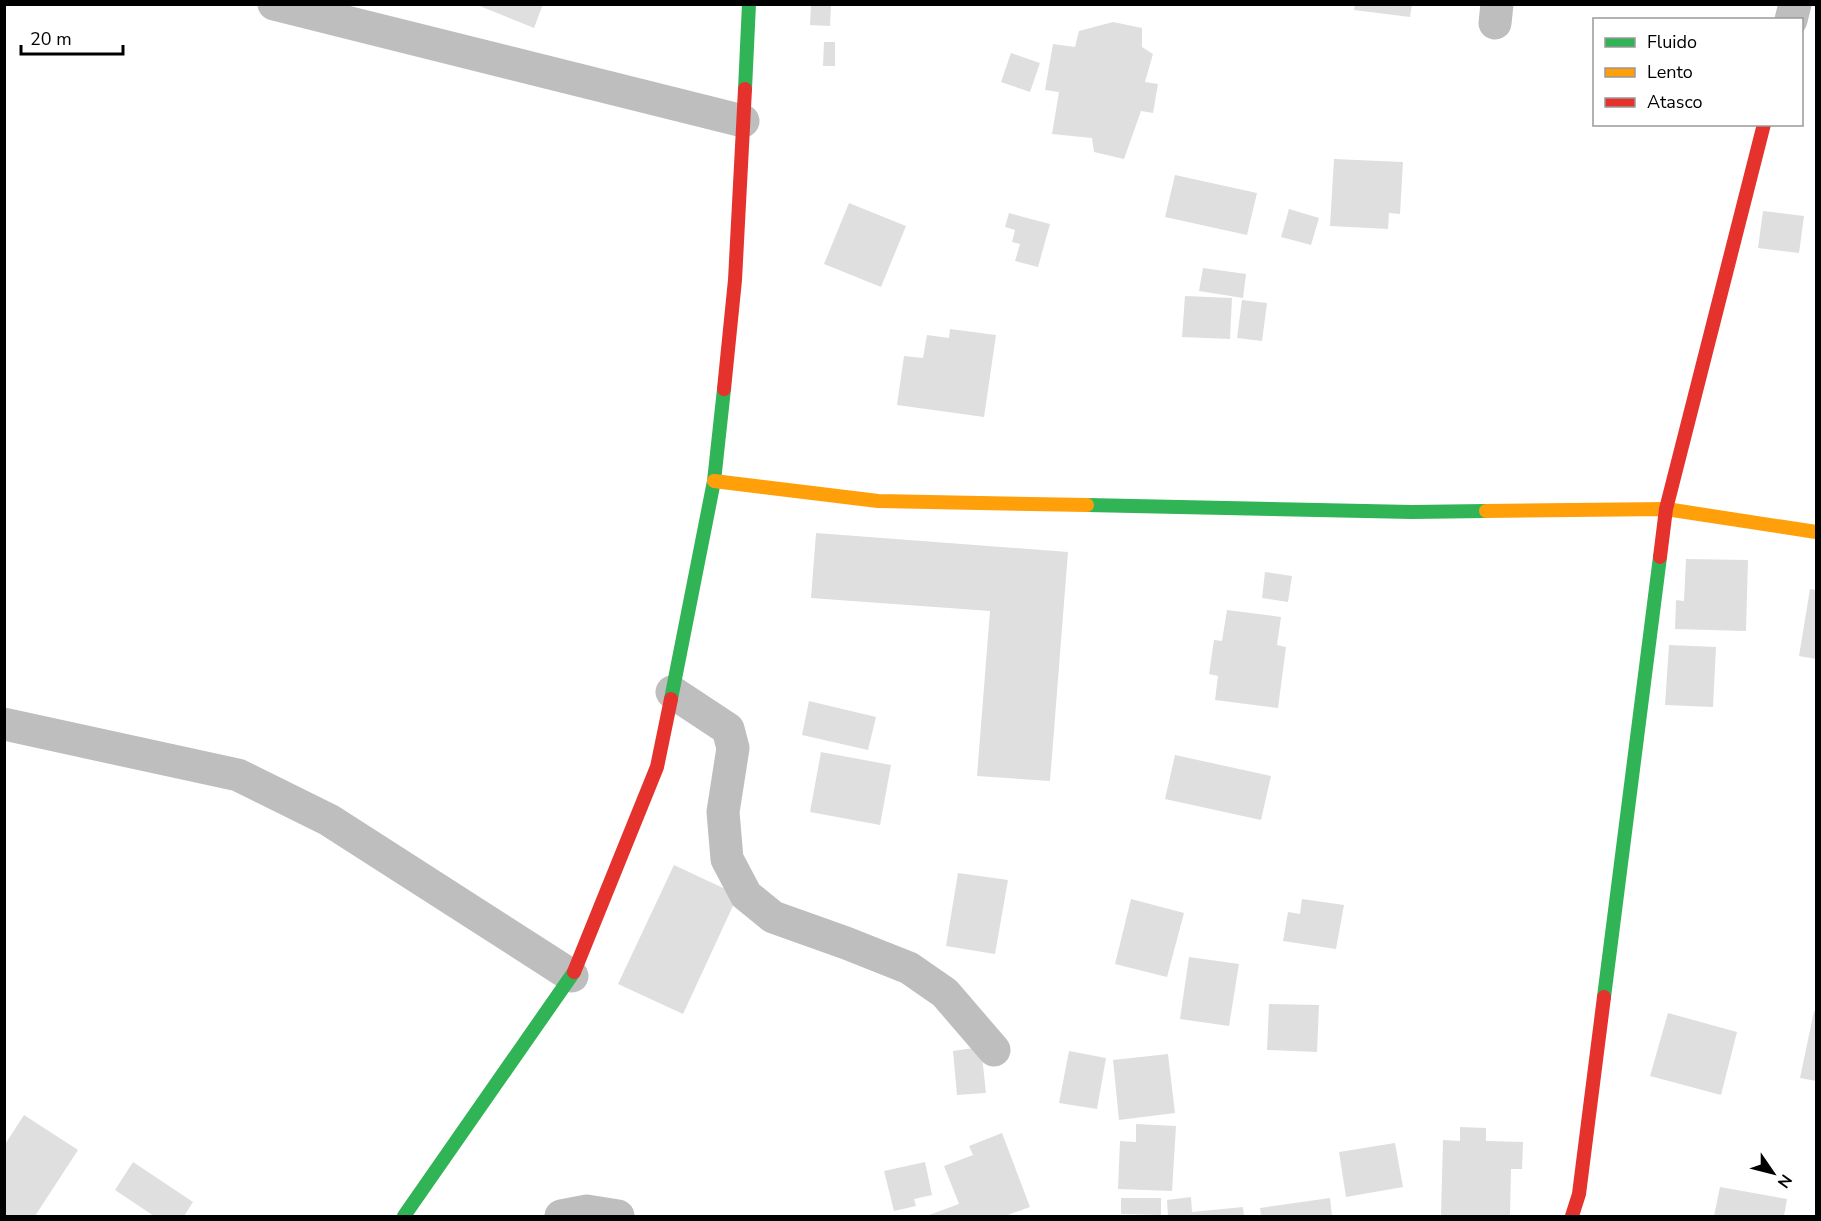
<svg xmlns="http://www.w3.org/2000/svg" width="1821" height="1221" viewBox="0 0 1821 1221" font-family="'Nunito Sans',sans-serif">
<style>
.building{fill:#dfdfdf}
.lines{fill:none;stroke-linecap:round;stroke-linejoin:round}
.street{stroke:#bebebe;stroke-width:33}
.fast{stroke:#30b455;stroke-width:14}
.slow{stroke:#ff9f0a;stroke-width:14}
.jam{stroke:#e5322d;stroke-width:14}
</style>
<rect width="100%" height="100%" fill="#fff"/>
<!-- building -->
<g class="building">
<polygon points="475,4 543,4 534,28"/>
<polygon points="1355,4 1412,4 1410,17 1354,10"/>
<polygon points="811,5 831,6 830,26 810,25"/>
<polygon points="1113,22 1142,28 1142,47 1153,54 1145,82 1158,84 1153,113 1141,111 1124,159 1094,152 1092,138 1052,134 1059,92 1045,90 1053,44 1075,47 1079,31"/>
<polygon points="824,42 835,42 835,66 823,66"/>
<polygon points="1011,53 1040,63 1030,92 1001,82"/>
<polygon points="1334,159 1403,162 1400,214 1389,213 1388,229 1330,226"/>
<polygon points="1175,175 1257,193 1247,235 1165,217"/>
<polygon points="849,203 906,226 881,287 824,264"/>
<polygon points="1289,209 1319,218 1311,245 1281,237"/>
<polygon points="1763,211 1804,216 1799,253 1758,248"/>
<polygon points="1009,213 1050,224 1038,267 1015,261 1020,244 1012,242 1015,230 1005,227"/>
<polygon points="1203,268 1246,274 1243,298 1199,291"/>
<polygon points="1185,296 1232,298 1230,339 1182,337"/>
<polygon points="1242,300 1267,303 1262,341 1237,338"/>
<polygon points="950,329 996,335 984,417 897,405 904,356 923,358 927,335 949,338"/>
<polygon points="816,533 1068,552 1050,781 977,776 990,611 811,598"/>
<polygon points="1686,559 1748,560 1746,631 1675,629 1676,600 1684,601"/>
<polygon points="1265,572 1292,576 1288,602 1262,598"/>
<polygon points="1810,589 1816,590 1816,659 1799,656"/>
<polygon points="1227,610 1281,617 1277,645 1286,647 1278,708 1215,700 1218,676 1209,674 1214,640 1222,641"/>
<polygon points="1669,645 1716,647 1713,707 1665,705"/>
<polygon points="809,701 876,717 868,750 802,735"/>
<polygon points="821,752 891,765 880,825 810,812"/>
<polygon points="1175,755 1271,776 1261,820 1165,799"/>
<polygon points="674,865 738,895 683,1014 618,984"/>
<polygon points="958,873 1008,880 995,954 946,946"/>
<polygon points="1131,899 1184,913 1167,977 1115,964"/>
<polygon points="1302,899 1344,905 1336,949 1283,941 1288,912 1300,914"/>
<polygon points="1189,957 1239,964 1229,1026 1180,1019"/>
<polygon points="1269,1004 1319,1005 1317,1052 1267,1050"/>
<polygon points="1814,1011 1816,1012 1816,1081 1800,1078"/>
<polygon points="1668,1013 1737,1032 1721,1095 1650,1076"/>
<polygon points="981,1047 986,1093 957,1095 953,1051"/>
<polygon points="1069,1051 1106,1058 1097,1109 1059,1103"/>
<polygon points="1168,1054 1175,1113 1119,1120 1113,1060"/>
<polygon points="24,1115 78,1150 35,1216 4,1216 4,1146"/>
<polygon points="1136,1124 1176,1126 1172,1191 1118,1189 1120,1141 1136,1142"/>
<polygon points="1460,1127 1486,1128 1486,1141 1523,1142 1522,1169 1511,1169 1510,1216 1441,1216 1443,1140 1460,1141"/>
<polygon points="1002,1133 1030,1207 1005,1216 926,1216 959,1204 944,1166 973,1155 969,1146"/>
<polygon points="1395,1143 1403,1187 1346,1197 1339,1152"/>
<polygon points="133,1162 193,1202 184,1216 154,1216 115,1190"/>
<polygon points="925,1162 932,1195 914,1199 916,1206 894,1211 884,1171"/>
<polygon points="1720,1187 1787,1199 1784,1216 1714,1216"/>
<polygon points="1191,1197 1192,1212 1243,1207 1244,1216 1168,1216 1167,1200"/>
<polygon points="1121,1198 1161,1198 1161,1215 1121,1214"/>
<polygon points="1330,1198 1332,1216 1261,1216 1260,1208"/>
</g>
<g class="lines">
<!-- street -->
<g class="street">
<polyline points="274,4 743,121"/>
<polyline points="1791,20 1795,4"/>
<polyline points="1495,23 1497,4"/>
<polyline points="672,692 728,729 733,748 723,812 727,859 746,895 773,917 846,943 909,968 945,993 994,1050"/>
<polyline points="4,724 238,775 329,820 572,976"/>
<polyline points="561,1216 587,1211 618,1216"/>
</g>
<!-- fast -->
<g class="fast">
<polyline points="745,89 749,4"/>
<polyline points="1087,505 1412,512 1486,511"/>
<polyline points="671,699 714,481 724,389"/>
<polyline points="1604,997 1660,557"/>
<polyline points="404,1216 574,972"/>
</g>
<!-- slow -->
<g class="slow">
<polyline points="714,481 878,501 1087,505"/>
<polyline points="1486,511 1666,509 1816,532"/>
</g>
<!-- jam -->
<g class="jam">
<polyline points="724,389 735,280 745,89"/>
<polyline points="1660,557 1666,509 1764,124"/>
<polyline points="574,972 657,767 671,699"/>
<polyline points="1572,1216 1579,1194 1604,997"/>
</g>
</g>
<!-- border -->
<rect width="1821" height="1221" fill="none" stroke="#000000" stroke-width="12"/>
<!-- legend -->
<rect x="1593" y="18" width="210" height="108" fill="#ffffff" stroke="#999999" stroke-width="1.5"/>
<rect x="1605" y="38" width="30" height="9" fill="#30b455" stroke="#999999" stroke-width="1.5"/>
<text x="1647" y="48" font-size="18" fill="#000000">Fluido</text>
<rect x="1605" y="68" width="30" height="9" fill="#ff9f0a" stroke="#999999" stroke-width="1.5"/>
<text x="1647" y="78" font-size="18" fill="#000000">Lento</text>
<rect x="1605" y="98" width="30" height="9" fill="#e5322d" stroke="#999999" stroke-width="1.5"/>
<text x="1647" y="108" font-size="18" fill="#000000">Atasco</text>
<!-- north arrow -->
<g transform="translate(1773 1173) rotate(125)" stroke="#ffffff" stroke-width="4.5" paint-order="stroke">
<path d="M0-4.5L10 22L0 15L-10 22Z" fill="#000000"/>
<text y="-9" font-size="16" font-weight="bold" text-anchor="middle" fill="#000000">N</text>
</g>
<!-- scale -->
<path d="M21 45v9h102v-9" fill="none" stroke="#000000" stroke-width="3"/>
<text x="30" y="45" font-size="18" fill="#000000" stroke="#ffffff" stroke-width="4.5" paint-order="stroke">20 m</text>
</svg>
